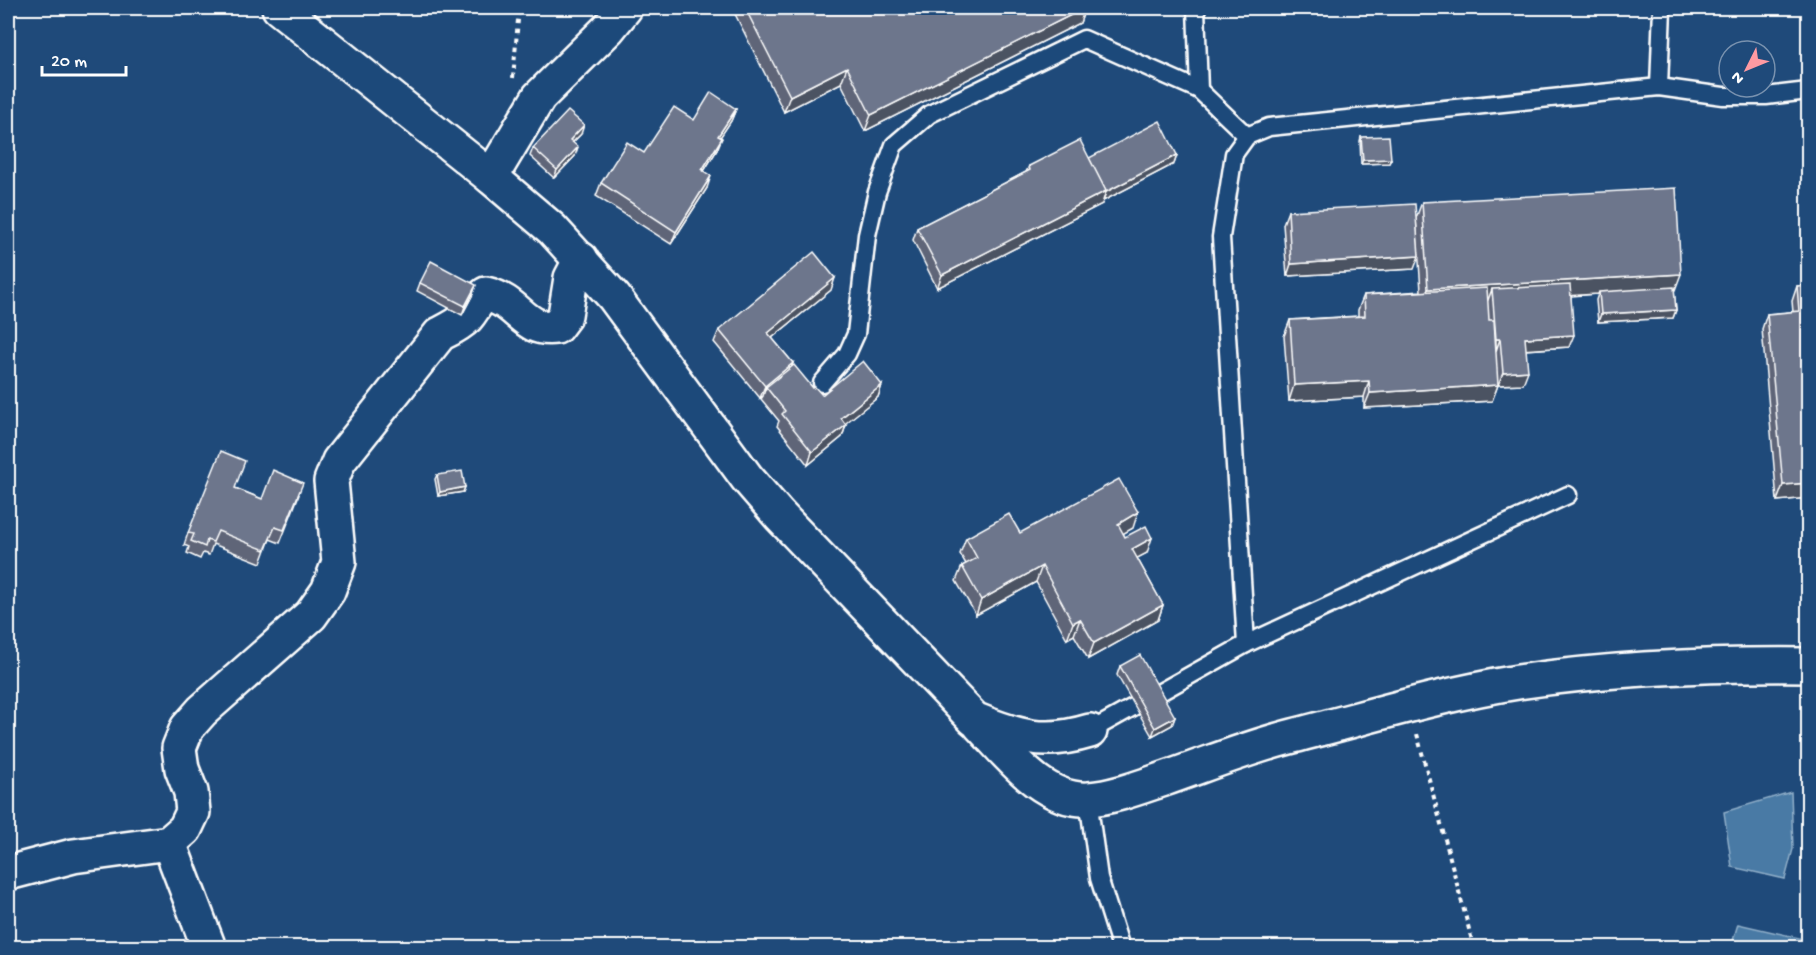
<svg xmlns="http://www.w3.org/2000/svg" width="1816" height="955" viewBox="0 0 1816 955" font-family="'Gochi Hand',sans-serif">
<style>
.water{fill:#487aa5;stroke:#91afc9;stroke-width:1.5}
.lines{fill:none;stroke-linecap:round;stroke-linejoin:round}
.lane-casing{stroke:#fff;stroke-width:21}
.street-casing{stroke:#fff;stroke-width:38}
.path{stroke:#fff;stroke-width:4;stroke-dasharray:4.5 4.5;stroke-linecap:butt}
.lane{stroke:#1f4a7a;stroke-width:16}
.street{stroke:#1f4a7a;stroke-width:33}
.wall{fill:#5e6578;stroke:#fff;stroke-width:1.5}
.shaded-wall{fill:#4c5362;stroke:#fff;stroke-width:1.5}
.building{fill:#6d768c;stroke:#fff;stroke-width:1.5}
</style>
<rect width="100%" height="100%" fill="#1f4a7a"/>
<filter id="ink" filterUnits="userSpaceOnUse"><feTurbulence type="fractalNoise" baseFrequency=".0167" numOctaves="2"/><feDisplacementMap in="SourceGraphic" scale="12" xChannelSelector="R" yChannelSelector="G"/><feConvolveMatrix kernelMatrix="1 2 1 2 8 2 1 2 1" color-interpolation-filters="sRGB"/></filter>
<g filter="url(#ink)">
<!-- water -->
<g class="water">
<polygon points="1791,792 1793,849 1785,879 1732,867 1724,812"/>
<polygon points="1738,924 1808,940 1808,947 1731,947"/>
</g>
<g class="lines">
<defs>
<g id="lane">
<polyline points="1196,8 1199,90"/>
<polyline points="1659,87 1662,8"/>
<polyline points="822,383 847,354 856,334 867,235 877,192 894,145 930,114 1084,39 1199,90 1247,136"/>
<polyline points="1246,644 1221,237 1234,154 1247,136 1269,127 1659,87 1723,96 1766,96 1808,91"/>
<polyline points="1155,695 1246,644 1568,495"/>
<polyline points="1090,731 1135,706"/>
<polyline points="1088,799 1099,878 1121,948"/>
</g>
<g id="street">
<path d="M279,8l212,169 61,52 62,68 133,181 32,37 195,204c44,18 70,26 116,12"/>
<polyline points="491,177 539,97 608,29 625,8"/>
<path d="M980,725c28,29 63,77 109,74 25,-2 51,-12 75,-20 43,-15 85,-32 129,-43 75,-19 149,-42 225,-54 97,-14 193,-18 290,-17"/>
<polyline points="169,843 209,948"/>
<path d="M8,873l65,-17 96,-13 16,-14 8,-17 -2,-20 -9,-23 -3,-21 8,-20 15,-17 109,-96 17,-24 11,-29 -8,-81 8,-20 101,-127c10,-5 19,-9 27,-17 7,-8 9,-16 19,-23 34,8 37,38 70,33l9,-12 6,-37 10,-19"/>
</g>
</defs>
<!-- lane casing -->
<use href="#lane" class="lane-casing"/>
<!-- street casing -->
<use href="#street" class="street-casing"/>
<!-- path -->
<g class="path">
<polyline points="513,78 519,8"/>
<polyline points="1417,734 1474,948"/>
</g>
<!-- lane -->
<use href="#lane" class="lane"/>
<!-- street -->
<use href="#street" class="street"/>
</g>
<!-- wall -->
<g class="wall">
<polygon points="732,8 1085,8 1080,23 865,131 841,83 784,112"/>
<polygon points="736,109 731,121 720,137 717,150 704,171 707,188 671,244 596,196 601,183 694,120"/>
<polygon points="581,134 573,142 575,156 554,178 530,156 533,148"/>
<polygon points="1361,137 1391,159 1389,163 1361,164 1360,141"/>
<polygon points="1177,155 1174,164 1103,201 1102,204 937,288 913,240 917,228 1026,172 1029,166 1089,158"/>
<polygon points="1422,202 1675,290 1674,290 1676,310 1673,318 1598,322 1596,300 1598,294 1571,296 1569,347 1526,350 1523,384 1498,385 1492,401 1364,408 1364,397 1289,401 1284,336 1290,320 1358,316 1358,310 1364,295 1421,291 1416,218"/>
<polygon points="1288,211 1414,269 1287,276 1283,224"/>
<polygon points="420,283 473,294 462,315 417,291"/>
<polygon points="1809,285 1809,498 1777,501 1762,329 1767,314 1793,312 1792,301 1797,286"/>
<polygon points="831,290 772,338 793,363 791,367 813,388 822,395 882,385 878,397 845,423 846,425 842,437 808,465 777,426 779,421 761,399 763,396 760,398 714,342 719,330"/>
<polygon points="437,475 465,487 463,492 438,496 435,479"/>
<polygon points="235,488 262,499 299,495 280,543 270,539 261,563 213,544 209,555 203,553 200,559 187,553 189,547 184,545 188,533"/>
<polygon points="1133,528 1123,533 1125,537 1147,553 1137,558 1163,605 1158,620 1088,659 1074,635 1067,639 1036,582 976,615 956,581 962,566 966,564 960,554 966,538 1020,533"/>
<polygon points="1120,666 1175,717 1172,725 1152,736 1117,675"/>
</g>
<!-- shaded-wall -->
<g class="shaded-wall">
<polygon points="1085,8 1080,23 865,131 871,115"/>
<polygon points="847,67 841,83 784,112 790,96"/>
<polygon points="736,109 731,121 713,148 718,136"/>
<polygon points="584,125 581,134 567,148 570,140"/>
<polygon points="722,138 717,150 697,182 702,170"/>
<polygon points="578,147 575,156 554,178 557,170"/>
<polygon points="1177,155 1174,164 1103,201 1106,192"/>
<polygon points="1391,159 1389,163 1361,164 1363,160"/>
<polygon points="711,176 707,188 671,244 676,232"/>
<polygon points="1106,191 1102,204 937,288 942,275"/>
<polygon points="1419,256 1414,269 1287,276 1291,264"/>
<polygon points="1681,274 1675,290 1599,294 1599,292 1598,294 1493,300 1492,289 1488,300 1422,304 1428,289"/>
<polygon points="835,278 831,290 763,345 768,333"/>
<polygon points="476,285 473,294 462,315 465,306"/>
<polygon points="1676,310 1673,318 1598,322 1601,314"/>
<polygon points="1574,335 1569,347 1521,350 1525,338"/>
<polygon points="1496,339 1500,339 1496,351"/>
<polygon points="793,363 788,376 766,387 763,396 760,398 765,386"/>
<polygon points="1528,371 1523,384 1498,385 1503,373"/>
<polygon points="1369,381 1364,397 1289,401 1294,385"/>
<polygon points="882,385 878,397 836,431 841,418"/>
<polygon points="1498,385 1492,401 1364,408 1370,393"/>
<polygon points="846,425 842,437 808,465 812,452"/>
<polygon points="1809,483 1809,498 1777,501 1783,485"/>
<polygon points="465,487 463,492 438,496 440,492"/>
<polygon points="1138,512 1133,528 1112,540 1118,524"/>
<polygon points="1152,538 1147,553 1126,564 1132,549"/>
<polygon points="1042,566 1036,582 976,615 981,600"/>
<polygon points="1163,605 1158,620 1088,659 1094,643"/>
<polygon points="1080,619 1074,635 1067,639 1073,623"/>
<polygon points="1175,717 1172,725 1152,736 1155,728"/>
</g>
<!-- building -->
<g class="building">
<polygon points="745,8 1085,8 871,115 847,67 790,96"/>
<polygon points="711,92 736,109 718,136 722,138 702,170 711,176 676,232 601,183 627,142 644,153 674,107 694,120"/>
<polygon points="568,111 584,125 570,140 578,147 557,170 533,148"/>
<polygon points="1160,121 1177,155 1106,192 1089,158"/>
<polygon points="1389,136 1391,159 1363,160 1361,137"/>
<polygon points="1080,140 1106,191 942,275 917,228 1030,170 1029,166"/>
<polygon points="1676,188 1681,274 1428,289 1422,202"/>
<polygon points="1415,204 1419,256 1291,264 1288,211"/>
<polygon points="814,252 835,278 768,333 793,363 765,386 719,330"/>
<polygon points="431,261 476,285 465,306 420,283"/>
<polygon points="1570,285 1574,335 1525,338 1528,371 1503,373 1500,339 1496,339 1492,289"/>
<polygon points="1809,285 1809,483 1783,485 1767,314 1799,311 1797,286"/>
<polygon points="1674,287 1676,310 1601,314 1599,292"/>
<polygon points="1487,288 1489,320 1494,320 1498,385 1370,393 1369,381 1294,385 1290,320 1365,316 1364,295"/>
<polygon points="863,361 882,385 841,418 846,425 812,452 782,414 785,411 766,387 794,365 813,388 815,387 822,395"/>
<polygon points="221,451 245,461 235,488 262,499 273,470 303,483 284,530 275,527 265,550 218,531 213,542 207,540 205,547 191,541 194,534 188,533"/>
<polygon points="462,471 465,487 440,492 437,475"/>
<polygon points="1119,479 1138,512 1118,524 1125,537 1146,526 1152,538 1132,549 1163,605 1094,643 1080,619 1073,623 1042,566 981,600 962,566 977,558 966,538 1009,514 1020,533"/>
<polygon points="1140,655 1175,717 1155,728 1120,666"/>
</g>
</g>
<!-- margin -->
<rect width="1816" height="955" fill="none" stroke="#1f4a7a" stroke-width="30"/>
<rect x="15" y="15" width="1786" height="925" fill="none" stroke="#fff" stroke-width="2" filter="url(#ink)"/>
<!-- north arrow -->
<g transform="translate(1747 69) rotate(227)"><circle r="28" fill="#1f4a7a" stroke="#7992af" stroke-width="1.5"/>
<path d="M0-4.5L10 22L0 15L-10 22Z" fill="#ff9aa2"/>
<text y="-9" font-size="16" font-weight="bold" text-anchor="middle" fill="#ffffff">N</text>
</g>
<!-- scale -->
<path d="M42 66v9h84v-9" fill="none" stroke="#ffffff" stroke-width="3"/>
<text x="51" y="66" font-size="18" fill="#ffffff" stroke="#1f4a7a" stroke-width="4.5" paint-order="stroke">20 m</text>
</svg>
